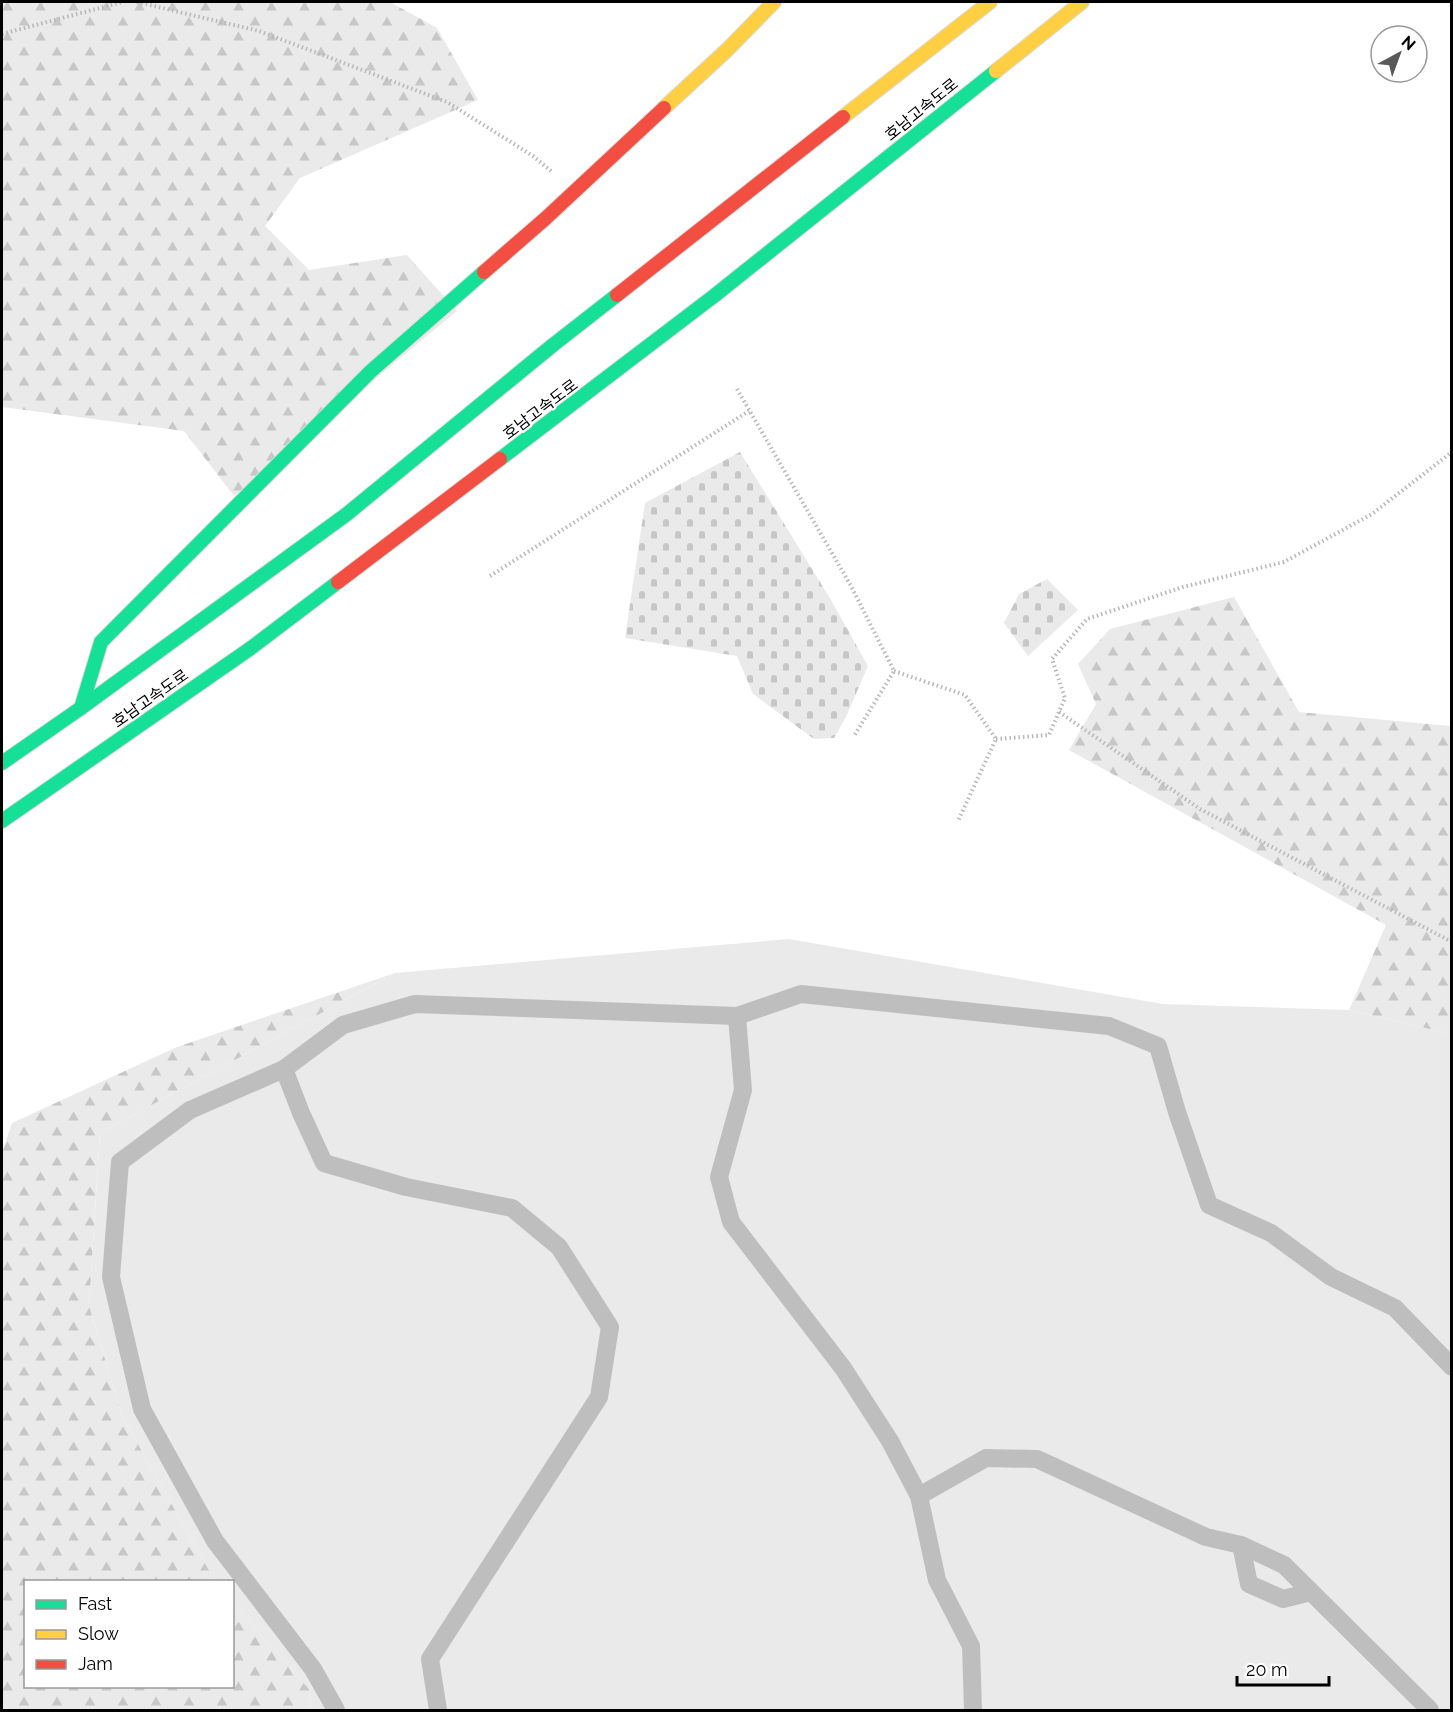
<svg xmlns="http://www.w3.org/2000/svg" width="1453" height="1712" viewBox="0 0 1453 1712" font-family="Raleway,'Noto Sans KR',sans-serif">
<style>
.grass{fill:#eaeaea}
.forest{fill:url(#forest-firs)}
.cemetery{fill:url(#cemetery-stones)}
.lines{fill:none;stroke-linecap:round;stroke-linejoin:round}
.fast-casing{stroke:#dbdbdb;stroke-width:16}
.slow-casing{stroke:#dbdbdb;stroke-width:16}
.jam-casing{stroke:#dbdbdb;stroke-width:16}
.path{stroke:#b8b8b8;stroke-width:4;stroke-dasharray:1.5 3;stroke-linecap:butt}
.lane{stroke:#bebebe;stroke-width:18}
.fast{stroke:#16e098;stroke-width:14}
.slow{stroke:#ffcf43;stroke-width:14}
.jam{stroke:#f24e42;stroke-width:14}
.labels{text-anchor:middle;stroke-width:4.5;stroke-linejoin:round;paint-order:stroke}
.street-label{font-size:16px;fill:#000;stroke:#fff}
</style>
<defs>
<pattern id="forest-firs" width="22" height="20" patternUnits="userSpaceOnUse" patternTransform="scale(1.5)"><rect width="22" height="20" fill="#eaeaea"/><path d="M5 1l3.5 6h-7zM16 11l3.5 6h-7z" fill="#c7c7c7"/></pattern>
<pattern id="cemetery-stones" width="16" height="16" patternUnits="userSpaceOnUse" patternTransform="scale(1.5)"><rect width="16" height="16" fill="#eaeaea"/><path d="M2 7V4a2 2 0 0 1 4 0v3zM10 15v-3a2 2 0 0 1 4 0v3z" fill="#c7c7c7"/></pattern>
</defs>
<rect width="100%" height="100%" fill="#fff"/>
<!-- grass -->
<polygon class="grass" points="789,939 1163,1004 1349,1010 1451,1034 1451,1710 311,1710 309,1689 233,1604 232,1582 215,1581 122,1416 89,1306 100,1133 395,973"/>
<!-- forest -->
<g class="forest">
<polygon points="2,2 390,2 437,28 478,100 300,178 265,226 309,270 407,255 457,311 234,496 184,431 2,407"/>
<polygon points="1234,597 1299,712 1451,726 1451,1034 1349,1010 1386,925 1069,750 1096,704 1078,664 1110,629"/>
<polygon points="395,973 100,1133 89,1306 122,1416 215,1581 26,1582 26,1686 232,1686 233,1604 309,1689 311,1710 2,1710 2,1153 12,1123 177,1047"/>
</g>
<!-- cemetery -->
<g class="cemetery">
<polygon points="740,452 831,600 868,666 846,717 834,738 814,739 753,694 737,656 625,638 645,503"/>
<polygon points="1047,579 1078,610 1028,656 1004,623 1019,594"/>
</g>
<g class="lines">
<defs>
<g id="fast">
<polyline points="500,459 714,296 996,71"/>
<polyline points="81,708 101,642 371,371 484,272"/>
<polyline points="2,763 81,708 347,514 553,345 617,295"/>
<polyline points="2,821 251,648 338,582"/>
</g>
<g id="slow">
<polyline points="996,71 1082,2"/>
<polyline points="664,108 727,50 774,2"/>
<polyline points="843,117 990,2"/>
</g>
<g id="jam">
<polyline points="484,272 546,218 664,108"/>
<polyline points="617,295 843,117"/>
<polyline points="338,582 500,459"/>
</g>
</defs>
<!-- fast casing -->
<use href="#fast" class="fast-casing"/>
<!-- slow casing -->
<use href="#slow" class="slow-casing"/>
<!-- jam casing -->
<use href="#jam" class="jam-casing"/>
<!-- path -->
<g class="path">
<polyline points="137,2 259,31 447,102 533,156 551,171"/>
<polyline points="2,34 122,2"/>
<polyline points="737,389 851,586 894,671 854,736"/>
<polyline points="490,576 749,411"/>
<polyline points="894,671 965,695 996,739 958,821"/>
<polyline points="1059,712 1200,809 1452,942"/>
<polyline points="996,739 1049,735 1065,698 1052,659 1087,619 1183,587 1284,562 1372,514 1452,452"/>
</g>
<!-- lane -->
<g class="lane">
<polyline points="737,1016 743,1090 719,1177 731,1222 843,1368 890,1441 919,1496 937,1580 971,1646 973,1710"/>
<polyline points="284,1069 301,1113 324,1163 406,1187 512,1208 559,1247 610,1327 599,1397 430,1659 438,1710"/>
<polyline points="919,1496 986,1458 1037,1459 1206,1537 1241,1545 1284,1565 1430,1710"/>
<polyline points="1241,1545 1249,1584 1283,1599 1311,1592"/>
<polyline points="336,1710 313,1669 215,1541 142,1409 111,1277 120,1162 190,1110 284,1069 343,1025 415,1004 737,1016 801,994 1109,1026 1158,1046 1177,1112 1209,1205 1271,1233 1331,1277 1395,1308 1452,1367"/>
</g>
<!-- fast -->
<use href="#fast" class="fast"/>
<!-- slow -->
<use href="#slow" class="slow"/>
<!-- jam -->
<use href="#jam" class="jam"/>
</g>
<g class="labels">
<!-- street labels -->
<g class="street-label">
<text transform="translate(921 109) rotate(-39)" y="6">호남고속도로</text>
<text transform="translate(540 409) rotate(-37)" y="6">호남고속도로</text>
<text transform="translate(150 698) rotate(-35)" y="6">호남고속도로</text>
</g>
</g>
<!-- border -->
<rect width="1453" height="1712" fill="none" stroke="#000000" stroke-width="6"/>
<!-- legend -->
<rect x="24" y="1580" width="210" height="108" fill="#ffffff" stroke="#999999" stroke-width="1.5"/>
<rect x="36" y="1600" width="30" height="9" fill="#16e098" stroke="#999999" stroke-width="1.5"/>
<text x="78" y="1610" font-size="18" fill="#000000">Fast</text>
<rect x="36" y="1630" width="30" height="9" fill="#ffcf43" stroke="#999999" stroke-width="1.5"/>
<text x="78" y="1640" font-size="18" fill="#000000">Slow</text>
<rect x="36" y="1660" width="30" height="9" fill="#f24e42" stroke="#999999" stroke-width="1.5"/>
<text x="78" y="1670" font-size="18" fill="#000000">Jam</text>
<!-- north arrow -->
<g transform="translate(1399 54) rotate(41)"><circle r="28" fill="#ffffff" stroke="#999999" stroke-width="1.5"/>
<path d="M0-4.5L10 22L0 15L-10 22Z" fill="#595959"/>
<text y="-9" font-size="16" font-weight="bold" text-anchor="middle" fill="#000000">N</text>
</g>
<!-- scale -->
<path d="M1237 1676v9h92v-9" fill="none" stroke="#000000" stroke-width="3"/>
<text x="1246" y="1676" font-size="18" fill="#000000" stroke="#ffffff" stroke-width="4.5" paint-order="stroke">20 m</text>
</svg>
